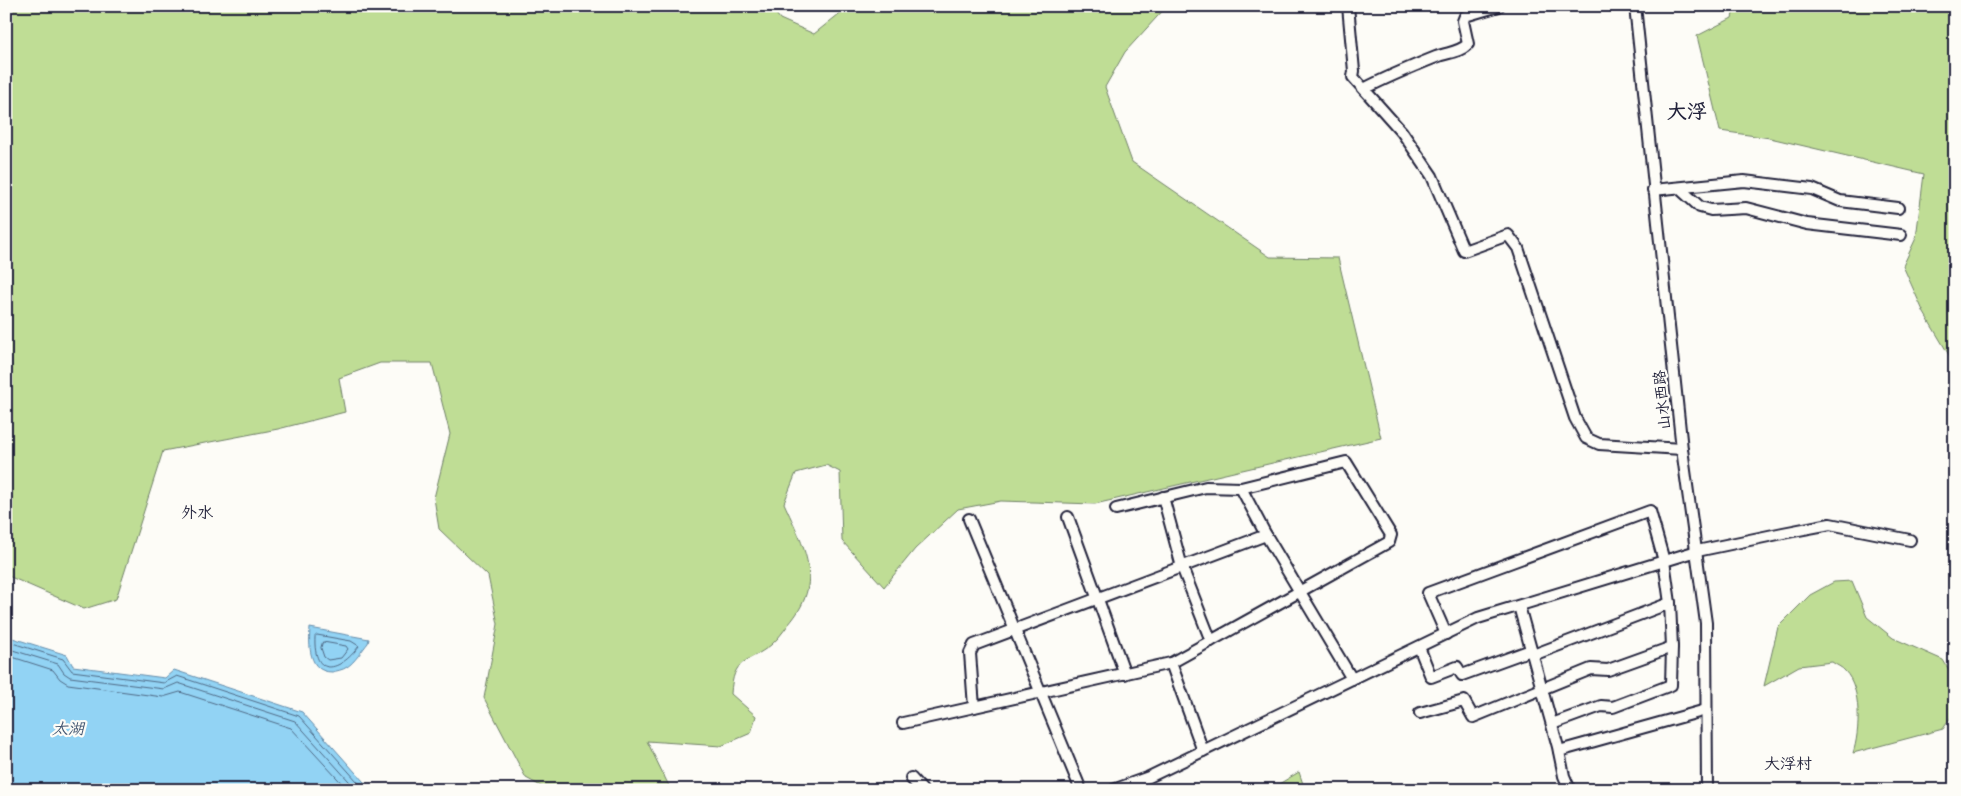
<svg xmlns="http://www.w3.org/2000/svg" width="1961" height="796" viewBox="0 0 1961 796" font-family="'Playpen Sans','LXGW WenKai TC',sans-serif">
<style>
.green{fill:#bfdd95;stroke:#708068}
.water{fill:#92d3f4;stroke:#658caa}
.lines{fill:none;stroke-linecap:round;stroke-linejoin:round}
.shore{stroke:#4f6985;stroke-width:1}
.minor-casing{stroke:#22223b;stroke-width:14}
.minor{stroke:#fdfcf7;stroke-width:10}
.labels{text-anchor:middle;stroke-width:4.5;stroke-linejoin:round;paint-order:stroke}
.street-label{font-size:15px;fill:#22223b;stroke:#fdfcf7}
.neighbourhood-label{font-size:16px;fill:#22223b;stroke:#fdfcf7}
.water-label{font-size:16px;font-style:italic;fill:#445772;stroke:#fdfcf7}
.district-label{font-size:20px;font-weight:bold;fill:#22223b;stroke:#fdfcf7}
</style>
<rect width="100%" height="100%" fill="#fdfcf7"/>
<filter id="ink" filterUnits="userSpaceOnUse"><feTurbulence type="fractalNoise" baseFrequency=".02" numOctaves="2"/><feDisplacementMap in="SourceGraphic" scale="10" xChannelSelector="R" yChannelSelector="G"/><feConvolveMatrix kernelMatrix="1 2 1 2 8 2 1 2 1" color-interpolation-filters="sRGB"/></filter>
<g filter="url(#ink)">
<!-- green -->
<g class="green">
<path d="M6,6h764l10,13 34,15 35,-28h318l-42,46 -20,35 27,75 138,95 68,1 43,180 -286,66 -94,-3 -43,8 -43,40 -31,38 -42,-46 -2,-69 -14,-7 -30,8 -12,30c20,45 42,78 4,122 -5,7 -11,15 -17,20 -24,19 -38,12 -40,49l25,22 -5,17 -30,13 -74,-5 24,49h-123l-22,-12 -42,-80 14,-74 -10,-48 -49,-47 -5,-31 16,-64 -18,-71h-52l-41,15 6,34 -67,17 -115,22 -47,148 -32,10 -78,-34z"/>
<polygon points="1735,6 1955,6 1955,365 1924,313 1903,266 1916,238 1924,174 1770,138 1720,131 1697,36 1732,18"/>
<path d="M1852,581l15,36 26,21 50,22 12,20v31l-12,18 -90,24c7,-21 9,-65 -8,-82 -3,-4 -9,-6 -13,-9l-33,4 -35,20 14,-59 32,-32 24,-13z"/>
<polygon points="1299,772 1305,790 1269,790"/>
</g>
<!-- water -->
<g class="water">
<path d="M310,628l59,11 -1,4c-6,7 -13,19 -21,24 -4,3 -11,4 -15,5 -24,0 -23,-27 -22,-44z"/>
<polygon points="6,636 67,655 73,666 165,678 174,670 302,712 371,790 6,790"/>
</g>
<g class="lines">
<!-- shore -->
<g class="shore">
<path d="M317,635l34,6 8,5c-19,26 -46,33 -44,-9z"/>
<polyline points="6,641 63,659 72,671 164,683 177,676 299,716 365,790"/>
<polygon points="323,642 346,646 348,649 341,658 328,660 324,657 321,648"/>
<polyline points="6,648 58,664 64,673 70,677 164,689 178,683 295,721 357,790"/>
<polyline points="6,655 53,670 60,679 68,684 163,697 180,692 291,728 348,790"/>
</g>
<defs>
<g id="minor">
<polyline points="1348,6 1354,71 1353,77 1402,132 1432,176 1464,251 1508,235 1518,248 1575,418 1586,438 1599,444 1682,449"/>
<polyline points="1635,6 1682,449 1706,623 1707,790"/>
<path d="M1364,89c23,-12 47,-22 72,-32 12,-5 23,-4 32,-13l-5,-23 2,-5 34,-10"/>
<polyline points="1679,188 1700,207 1711,210 1746,208 1807,224 1901,235"/>
<polyline points="1653,190 1744,181 1812,189 1840,201 1898,208"/>
<polyline points="1241,488 1266,535 1352,679"/>
<polyline points="1163,497 1182,567 1211,641"/>
<polyline points="1068,517 1125,674"/>
<polyline points="969,519 1081,790"/>
<polyline points="1519,606 1558,747 1564,776 1570,790"/>
<polyline points="1446,634 1428,593 1650,511 1664,561 1670,603 1533,655"/>
<polyline points="1419,647 1431,677 1457,667 1462,675 1531,650"/>
<polyline points="1171,663 1203,751"/>
<polyline points="974,707 970,653 974,645 1266,535"/>
<polyline points="1420,713 1464,701 1473,717 1591,669 1608,670 1672,647 1670,603"/>
<polyline points="903,723 1171,663 1389,542 1391,535 1346,462 1241,488 1206,487 1116,509"/>
<polyline points="1552,724 1601,706 1613,707 1671,685 1672,647"/>
<polyline points="1559,751 1706,710"/>
<polyline points="911,778 922,790"/>
<polyline points="1113,790 1149,777 1478,618 1697,551 1783,533 1830,524 1910,540"/>
</g>
</defs>
<!-- minor casing -->
<use href="#minor" class="minor-casing"/>
<!-- minor -->
<use href="#minor" class="minor"/>
</g>
</g>
<g class="labels">
<!-- street labels -->
<g class="street-label">
<text transform="translate(1662 400) rotate(-96)" y="5">山水西路</text>
</g>
<!-- neighbourhood labels -->
<g class="neighbourhood-label">
<text x="197" y="518">外水</text>
<text x="1788" y="769">大浮村</text>
</g>
<!-- water labels -->
<g class="water-label">
<text x="68" y="734">太湖</text>
</g>
<!-- district labels -->
<g class="district-label">
<text x="1687" y="118">大浮</text>
</g>
</g>
<!-- margin -->
<rect width="1961" height="796" fill="none" stroke="#fdfcf7" stroke-width="25"/>
<rect x="12" y="12" width="1936" height="771" fill="none" stroke="#22223b" stroke-width="2" filter="url(#ink)"/>
</svg>
